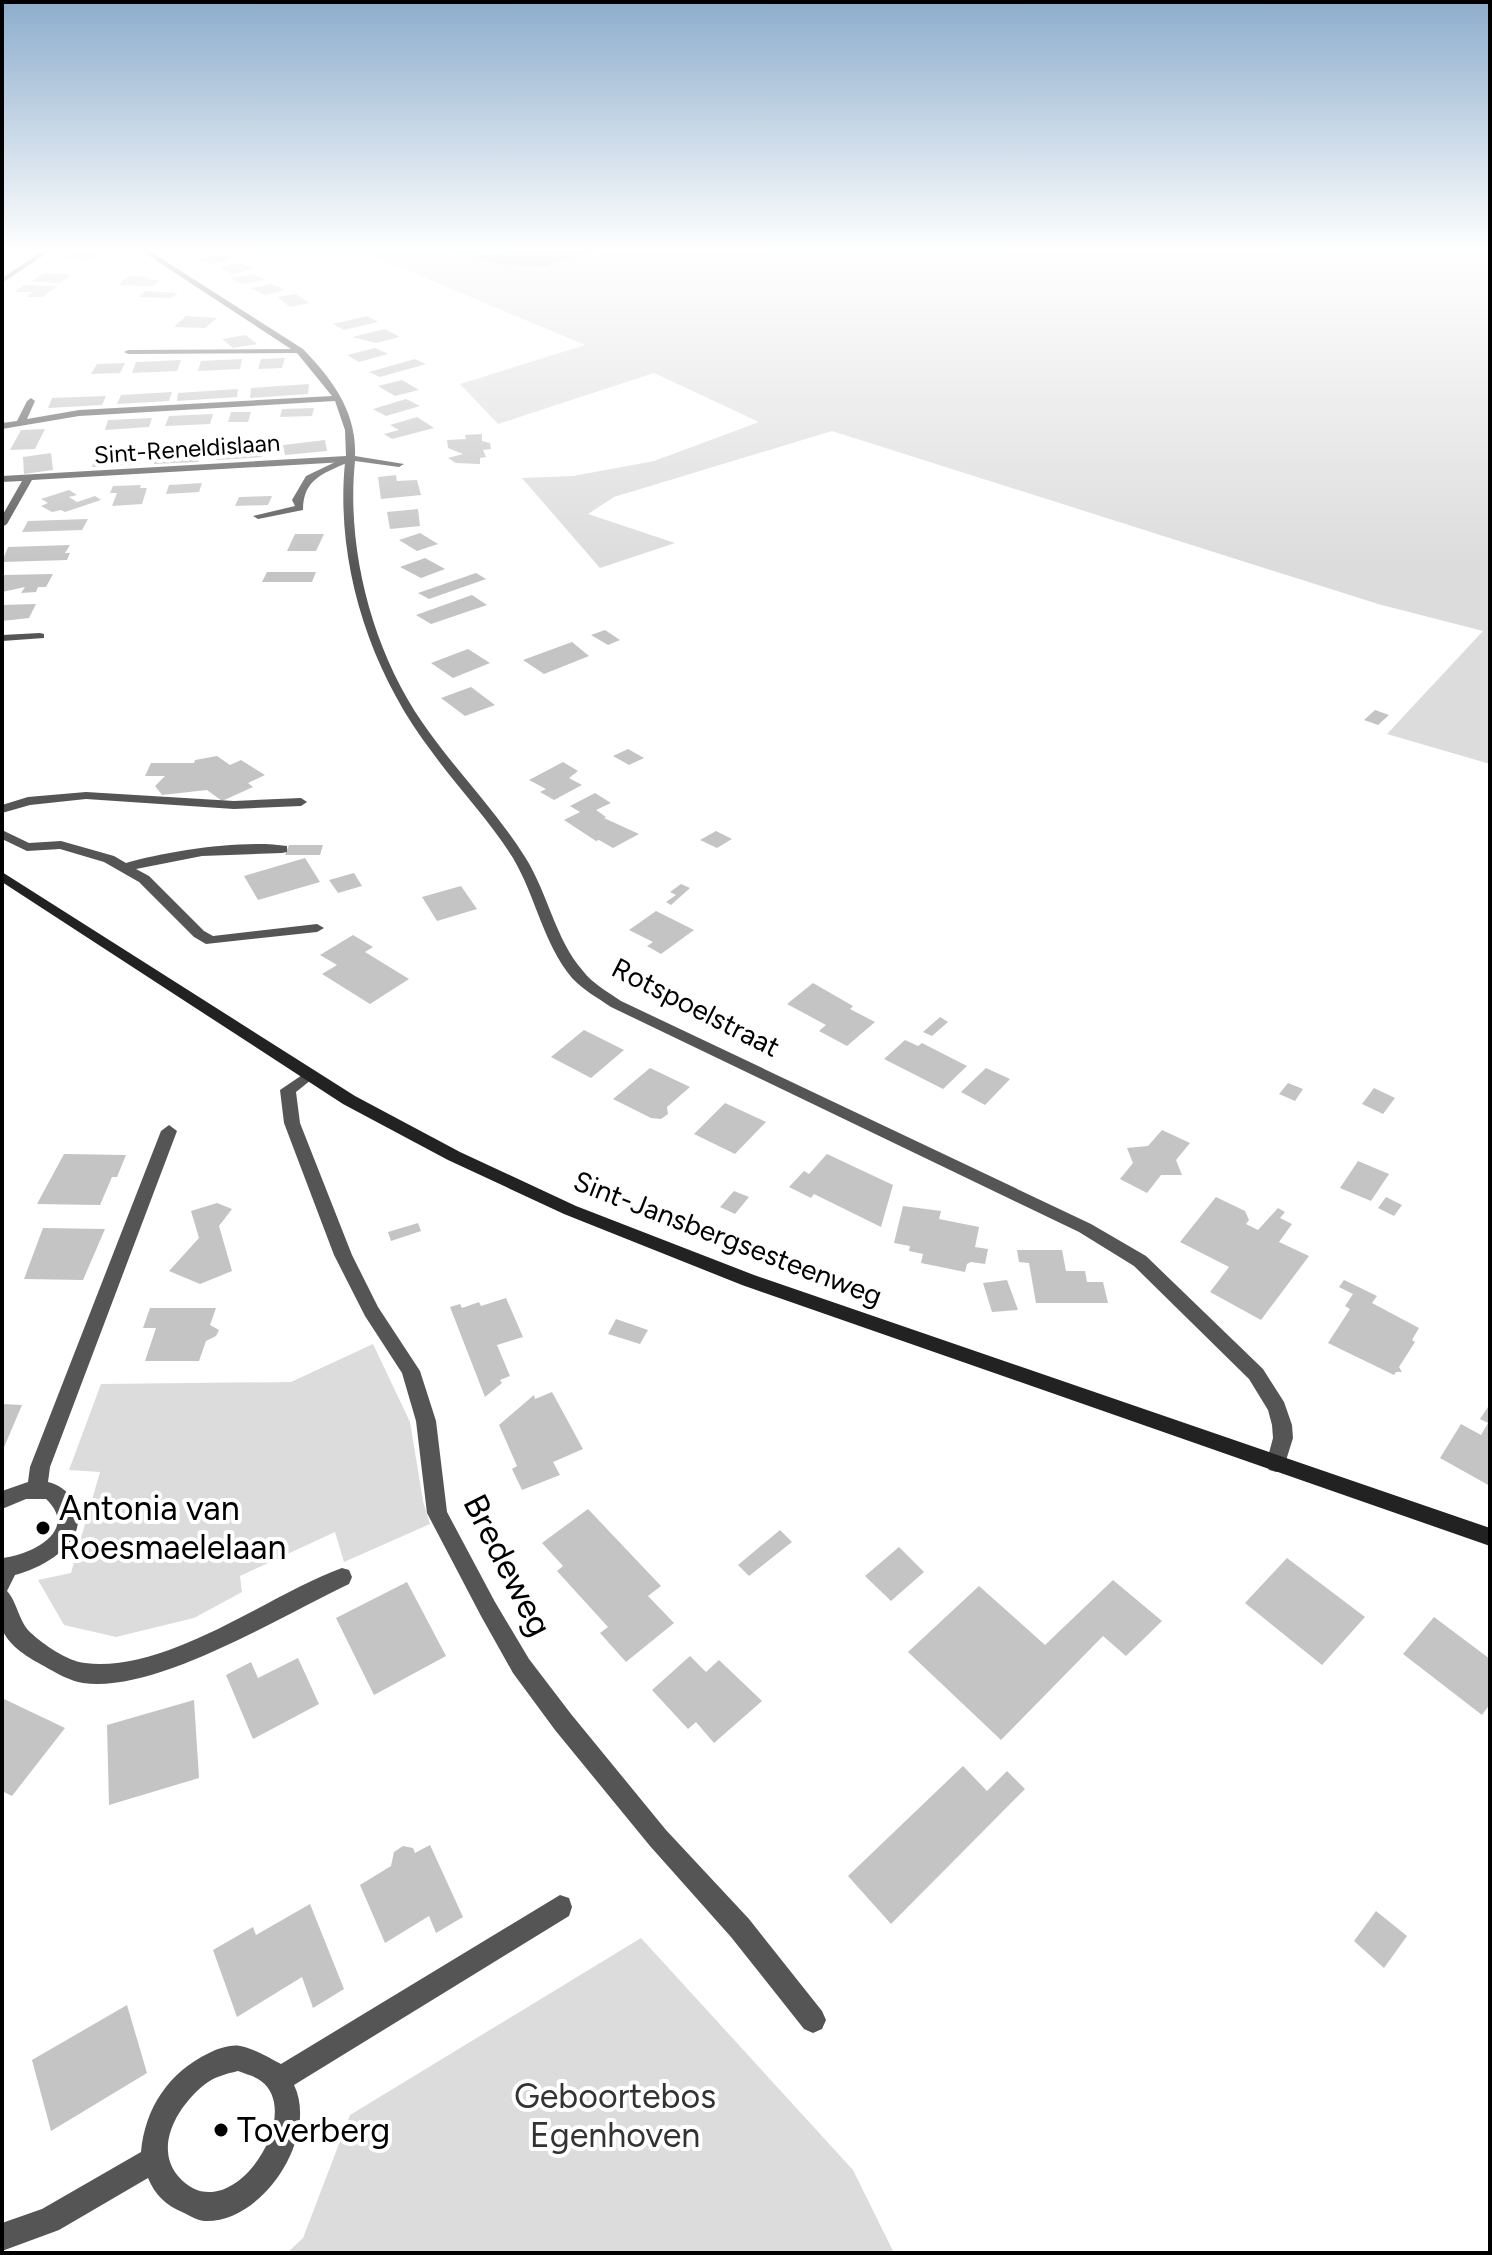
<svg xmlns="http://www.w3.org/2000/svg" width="1492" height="2255" viewBox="0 0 1492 2255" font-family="Figtree,sans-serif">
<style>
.green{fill:#dcdcdc}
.water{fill:#a3a3a3}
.building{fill:#c4c4c4}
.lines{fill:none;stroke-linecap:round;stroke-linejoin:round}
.lane{fill:#555;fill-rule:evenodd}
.street{fill:#555;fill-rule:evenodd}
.secondary{fill:#222;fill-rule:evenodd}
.poi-dot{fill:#000;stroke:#fff;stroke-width:3}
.labels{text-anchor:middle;stroke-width:8;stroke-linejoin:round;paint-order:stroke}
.far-street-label{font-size:24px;fill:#000;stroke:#fff}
.street-label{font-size:28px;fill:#000;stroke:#fff}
.near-poi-label{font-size:34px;fill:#000;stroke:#fff;text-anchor:start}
.near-street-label{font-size:34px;fill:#000;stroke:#fff}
.near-park-label{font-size:34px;fill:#333;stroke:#fff}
</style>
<rect width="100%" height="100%" fill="#fff"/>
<!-- green -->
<g class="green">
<polygon points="359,250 447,250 501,264 543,267 595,250 1490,250 1490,764 1387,734 1483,631 1378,604 832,431 614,497 588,514 675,543 600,568 522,478 573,476 654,461 759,422 654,373 498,424 460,384 585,345"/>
<polygon points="373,1344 410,1422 423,1501 430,1524 344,1562 335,1532 240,1576 242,1592 194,1618 116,1637 64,1625 38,1580 71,1573 100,1472 69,1470 101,1384 291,1382"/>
<polygon points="641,1938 853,2170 894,2253 287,2253 303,2238 350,2115"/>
</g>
<!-- water -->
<polygon class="water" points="447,250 467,250 484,255 528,250 595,250 543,267 501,264"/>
<!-- building -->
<g class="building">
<polygon points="73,252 99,254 91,259 64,257"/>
<polygon points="226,253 232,257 226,258 231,260 213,264 194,259"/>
<polygon points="240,263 252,269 232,274 220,267"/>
<polygon points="44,273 71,275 59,283 32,281"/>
<polygon points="253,274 264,280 242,284 231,278"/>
<polygon points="129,276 148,277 145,279 161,280 152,286 118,285"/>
<polygon points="271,284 285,290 265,295 251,288"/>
<polygon points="24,285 57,286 42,297 26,297 32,292 14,292"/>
<polygon points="145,291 178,293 171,298 138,297"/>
<polygon points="296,294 309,303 290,307 277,297"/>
<polygon points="186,316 217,318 205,328 174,327"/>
<polygon points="367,316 378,322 344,330 333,324"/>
<polygon points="385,329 400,337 376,343 352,337"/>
<polygon points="246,335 257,344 233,348 222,339"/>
<polygon points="375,348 388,354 359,362 347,355"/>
<polygon points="285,358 282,368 258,369 261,359"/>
<polygon points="242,359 240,369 198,371 201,361"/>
<polygon points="415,359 426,364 380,377 369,372"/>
<polygon points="181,360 177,371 132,373 136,362"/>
<polygon points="125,363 120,373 91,374 97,364"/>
<polygon points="402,380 419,390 395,396 378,386"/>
<polygon points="309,384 308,394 250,398 251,388"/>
<polygon points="238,389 237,397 177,401 178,393"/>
<polygon points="172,392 169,401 117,404 121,395"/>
<polygon points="106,396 102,405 48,408 52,398"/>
<polygon points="406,399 420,406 386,416 373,409"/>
<polygon points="314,408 312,416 280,417 282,409"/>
<polygon points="231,412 251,412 248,422 228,422"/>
<polygon points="213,414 210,424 165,426 169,416"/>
<polygon points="417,417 434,428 392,439 384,434 399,430 390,425"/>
<polygon points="152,418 149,427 105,430 108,420"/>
<polygon points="45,429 35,449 10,450 21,430"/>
<polygon points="482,434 482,441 490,443 491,449 483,450 486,457 480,458 480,464 456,463 448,458 463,454 448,448 447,440 466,439 465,435"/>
<polygon points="325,440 327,451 285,455 283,445"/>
<polygon points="264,446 262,457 217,460 219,449"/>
<polygon points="200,451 198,462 154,464 157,454"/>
<polygon points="51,453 53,470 24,474 23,457"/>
<polygon points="142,454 139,464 92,467 95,457"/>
<polygon points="396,475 397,481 417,480 421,495 381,499 378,477"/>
<polygon points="202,483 199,492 166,494 169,485"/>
<polygon points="141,485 140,488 147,488 142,504 112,506 117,493 110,493 113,486"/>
<polygon points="69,490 77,495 69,497 77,502 95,496 101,500 65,512 61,510 52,512 41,506 48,503 41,499"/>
<polygon points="272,496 268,505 235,506 239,497"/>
<polygon points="418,509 420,526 390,529 387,512"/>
<polygon points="88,519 82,530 22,532 28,521"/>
<polygon points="420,533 438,544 417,551 399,540"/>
<polygon points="295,534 324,534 316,551 287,551"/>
<polygon points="70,545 65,553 70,553 67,560 2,562 8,547"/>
<polygon points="425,558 445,569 421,578 400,567"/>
<polygon points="267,572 316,572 312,582 262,582"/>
<polygon points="476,573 486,579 429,599 418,593"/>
<polygon points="53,574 46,587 38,587 36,592 21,593 25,587 2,592 2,575"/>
<polygon points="472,595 487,605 431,624 416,615"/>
<polygon points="36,604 29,618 2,621 2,605"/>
<polygon points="605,630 620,640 608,645 591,635"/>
<polygon points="572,642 589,656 544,674 523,660"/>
<polygon points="468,649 490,663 453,678 431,663"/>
<polygon points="471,687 495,705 465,716 441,698"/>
<polygon points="1375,710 1389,715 1378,725 1364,720"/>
<polygon points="628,749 644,758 629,765 613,756"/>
<polygon points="217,756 230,765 241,760 265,775 248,783 253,787 222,801 207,790 162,795 155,786 165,776 145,776 151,763 194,763 195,760"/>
<polygon points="563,762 578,771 569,778 582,785 554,800 540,792 546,789 529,780"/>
<polygon points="595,793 611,803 596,810 606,817 604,818 639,834 613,848 599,840 596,841 564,820 580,812 570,806"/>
<polygon points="716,831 732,839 717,848 700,840"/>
<polygon points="289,845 323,845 320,855 285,855"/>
<polygon points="305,858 320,882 258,900 244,876"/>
<polygon points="354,873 362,886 338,893 329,880"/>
<polygon points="681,884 690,888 671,905 666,902 676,895 670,892"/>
<polygon points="461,886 477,909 437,921 422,897"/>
<polygon points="656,911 694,930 661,954 647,946 653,942 629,930"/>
<polygon points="353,935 373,947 365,952 409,979 370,1004 322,974 337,965 320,955"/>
<polygon points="813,983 853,1006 850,1009 875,1022 847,1046 819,1031 826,1025 787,1004"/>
<polygon points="940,1017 948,1022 932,1036 923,1032"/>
<polygon points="584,1030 624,1050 591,1078 551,1057"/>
<polygon points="905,1040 918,1046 922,1043 967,1066 943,1089 884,1059"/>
<polygon points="650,1068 690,1087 667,1107 668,1114 661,1119 651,1118 613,1099"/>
<polygon points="986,1068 1010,1079 985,1105 961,1092"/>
<polygon points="1288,1083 1303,1089 1295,1101 1279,1094"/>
<polygon points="1374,1088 1395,1098 1383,1114 1362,1104"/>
<polygon points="725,1103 766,1122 735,1154 694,1134"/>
<polygon points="1162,1130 1190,1143 1176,1160 1182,1175 1161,1175 1147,1193 1120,1179 1133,1163 1127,1148 1148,1146"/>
<polygon points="64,1154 126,1155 117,1177 112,1177 100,1205 37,1204"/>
<polygon points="827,1154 893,1185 881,1227 814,1194 811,1198 789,1187 804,1171 809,1174"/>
<polygon points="1358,1161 1389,1174 1371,1201 1340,1188"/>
<polygon points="734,1191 749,1197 735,1214 720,1207"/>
<polygon points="1216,1197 1245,1211 1249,1220 1246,1224 1258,1230 1278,1208 1285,1212 1280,1218 1292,1224 1279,1242 1309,1256 1261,1320 1210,1292 1229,1267 1180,1242"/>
<polygon points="1386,1197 1402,1205 1394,1216 1378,1208"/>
<polygon points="217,1203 232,1209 219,1226 232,1271 200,1284 169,1271 199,1238 191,1211"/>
<polygon points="903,1206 941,1211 939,1219 979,1227 975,1247 988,1249 985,1264 971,1262 967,1264 965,1272 921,1263 923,1254 909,1251 910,1246 894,1243"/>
<polygon points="418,1223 421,1231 391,1241 388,1232"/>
<polygon points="43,1228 105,1229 83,1280 24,1279"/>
<polygon points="1017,1250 1062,1250 1066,1271 1085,1271 1087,1282 1103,1282 1108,1303 1036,1303 1029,1263 1019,1262"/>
<polygon points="1007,1280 1018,1310 992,1312 983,1283"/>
<polygon points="1344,1280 1377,1296 1372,1303 1419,1328 1412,1340 1415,1342 1399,1367 1402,1372 1396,1372 1394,1375 1328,1343 1350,1309 1345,1306 1353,1294 1339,1287"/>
<polygon points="506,1298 523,1337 497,1345 510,1376 500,1380 502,1383 485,1397 450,1307 460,1304 462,1308 479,1302 481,1306"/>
<polygon points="150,1308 216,1308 210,1325 219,1330 216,1336 206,1341 199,1361 145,1361 156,1328 143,1328"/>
<polygon points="616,1319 648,1330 640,1344 608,1334"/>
<polygon points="552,1392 583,1449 553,1462 560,1475 522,1490 512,1469 517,1466 499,1425 534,1395 535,1399"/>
<polygon points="2,1404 22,1405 2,1452"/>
<polygon points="1490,1404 1490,1486 1440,1458 1461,1424 1481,1435 1488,1423 1480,1419"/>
<polygon points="588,1509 661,1586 648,1596 674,1623 626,1662 600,1633 608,1627 557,1571 563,1566 542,1543"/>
<polygon points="780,1530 792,1542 749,1576 738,1565"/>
<polygon points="899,1547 924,1572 891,1601 865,1576"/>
<polygon points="1287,1558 1365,1617 1322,1665 1245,1603"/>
<polygon points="1113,1580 1162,1621 1126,1656 1103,1636 1001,1740 908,1652 979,1586 1045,1645"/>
<polygon points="407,1582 446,1656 374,1695 336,1618"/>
<polygon points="1434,1617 1490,1659 1490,1704 1482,1715 1403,1654"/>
<polygon points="690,1656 706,1672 719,1660 762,1701 714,1743 696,1722 688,1729 652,1690"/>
<polygon points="298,1658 319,1704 253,1739 226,1675 251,1662 258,1678"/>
<polygon points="4,1699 65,1728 12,1796 2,1791"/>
<polygon points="194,1700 199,1778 109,1805 107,1725"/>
<polygon points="963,1766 987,1791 1007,1771 1025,1789 891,1924 848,1876"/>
<polygon points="430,1845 463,1917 436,1933 429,1916 385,1943 360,1885 391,1866 394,1852 403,1846 413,1848 415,1853"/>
<polygon points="310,1904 344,1989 313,2008 302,1977 237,2017 213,1950 253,1927 256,1935"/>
<polygon points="1376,1911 1407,1936 1384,1968 1354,1941"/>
<polygon points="127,2005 147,2073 51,2131 32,2060"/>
</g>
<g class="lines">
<!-- lane -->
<g class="lane">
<polygon points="300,349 303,353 128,354 124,352 128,350"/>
<path d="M350,455l4,3 -1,2c-27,13 -50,17 -50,50l-45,9 -5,-3 42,-10 -3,-6 14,-24z"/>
<polygon points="40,633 44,634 44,638 2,641 2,635"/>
<polygon points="86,792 234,801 301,798 307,802 301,806 234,809 86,799 30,805 2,813 2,805 28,797"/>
<path d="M2,830l27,13 32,-2 53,15 12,7c40,-12 119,-24 161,-17v6l-5,1 -80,3 -66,13 13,7 55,55 9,5 104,-12 7,4 -7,4 -111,12 -12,-7 -55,-55 -35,-20 -44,-13 -33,2 -25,-12z"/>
</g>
<!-- street -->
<g class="street">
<polygon points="44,250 52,250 2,283 2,278"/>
<path d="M140,250h8l155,99c29,30 54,63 52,107l49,8 -5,3 -44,-6c-9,88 17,188 67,261 32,47 73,87 103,135 23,36 30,82 58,114 10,13 25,21 38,30l470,223 55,32 117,113 21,33 8,23 1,13 -10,32 -7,2 -7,-2 -3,-6 7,-26 -1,-13 -4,-15 -19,-31 -115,-113 -55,-34 -468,-225c-13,-9 -28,-17 -39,-29 -29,-35 -36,-81 -59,-120 -23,-37 -55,-70 -81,-106 -62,-81 -97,-188 -87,-290l-313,18 -25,44 -5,3v-11l20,-35 -20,1v-6l344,-20 -1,-26 -10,-29 -256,15 -77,13v-6l15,-2 10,-20 4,-3 4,3 -8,18 52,-9 253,-14 -35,-43z"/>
<polygon points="308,1071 316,1076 296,1092 300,1123 352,1255 378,1307 420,1371 436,1421 447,1512 495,1602 529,1659 571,1714 666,1830 749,1919 822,2011 826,2020 822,2029 813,2033 804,2029 731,1937 650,1846 555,1730 513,1673 481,1616 427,1513 416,1421 402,1373 365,1316 334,1255 284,1123 280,1090"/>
<path d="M169,1125l8,6 -127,336 -2,15c10,2 20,9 25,19 21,38 -27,66 -58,74l-8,16c11,12 11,30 24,42 13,12 36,28 54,30 83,10 181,-67 257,-95l7,2 3,7 -3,7c-66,31 -194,110 -266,99 -13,-2 -27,-10 -39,-17 -15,-8 -34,-19 -41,-35 -3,-13 -1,-57 -1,-73 29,-3 78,-27 44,-59h-20l-24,10v-18l26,-9 2,-15 131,-336z"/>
<path d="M560,1895l9,3 3,9 -3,9 -275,169c25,51 -31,138 -89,136 -7,0 -16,-6 -23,-9 -16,-7 -27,-17 -34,-34l-89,52 -57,21v-28l40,-14 99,-57c4,-44 28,-80 68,-99 8,-4 22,-9 31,-7 13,2 29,12 41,18zM238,2071c7,3 17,5 23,10 46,34 -33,154 -83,95 -25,-30 1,-71 26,-91 10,-8 21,-11 34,-14z"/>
</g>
<!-- secondary -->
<polygon class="secondary" points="2,872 355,1096 460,1152 576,1206 754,1275 1490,1528 1490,1546 742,1285 564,1214 448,1160 343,1104 2,882"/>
</g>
<!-- sky -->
<linearGradient id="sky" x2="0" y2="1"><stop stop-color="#8cadcc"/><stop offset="0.44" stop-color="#fff"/><stop offset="1" stop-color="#fff" stop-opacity="0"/></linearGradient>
<rect width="1492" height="566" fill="url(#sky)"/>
<!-- markers -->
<g class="poi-dot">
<circle cx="43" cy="1528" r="8"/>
<circle cx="221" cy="2130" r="8"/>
</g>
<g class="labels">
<!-- far-street labels -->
<g class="far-street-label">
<text transform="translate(187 449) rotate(-4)" y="8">Sint-Reneldislaan</text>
</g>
<!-- street labels -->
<g class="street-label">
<text transform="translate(696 1007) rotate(27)" y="10">Rotspoelstraat</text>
<text transform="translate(728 1238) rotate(21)" y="10">Sint-Jansbergsesteenweg</text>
</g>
<!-- near-poi labels -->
<g class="near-poi-label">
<text x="59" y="1520">Antonia van<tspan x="59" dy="39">Roesmaelelaan</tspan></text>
<text x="237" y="2142">Toverberg</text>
</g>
<!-- near-street labels -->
<g class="near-street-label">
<text transform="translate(508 1565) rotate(63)" y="12">Bredeweg</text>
</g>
<!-- near-park labels -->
<g class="near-park-label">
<text x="615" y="2108">Geboortebos<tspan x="615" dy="39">Egenhoven</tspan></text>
</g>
</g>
<!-- border -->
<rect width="1492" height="2255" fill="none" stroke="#000000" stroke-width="8"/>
</svg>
